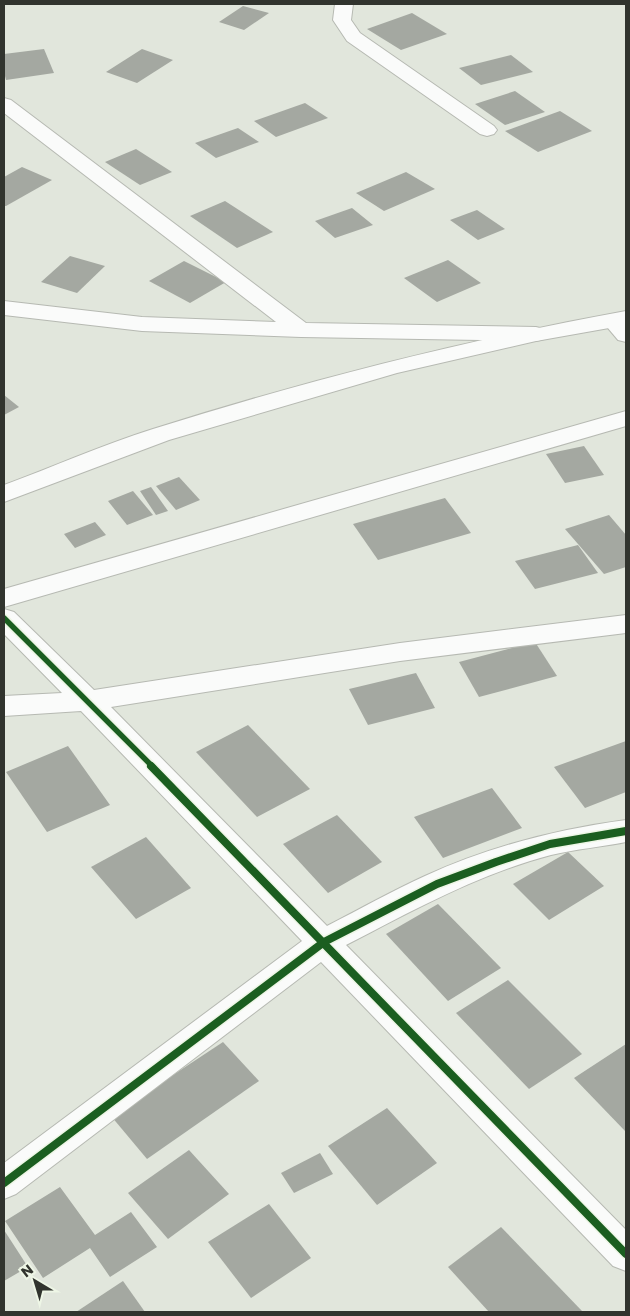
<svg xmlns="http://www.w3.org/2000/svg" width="630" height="1316" viewBox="0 0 630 1316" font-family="Poppins,sans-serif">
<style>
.building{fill:#a4a8a1}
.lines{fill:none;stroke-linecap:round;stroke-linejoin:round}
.street-casing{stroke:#b6b9b2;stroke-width:2}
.primary-casing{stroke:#b6b9b2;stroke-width:2}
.street{fill:#fafbfa;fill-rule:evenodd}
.primary{fill:#fafbfa;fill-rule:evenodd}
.cycleway-far1-casing{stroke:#eef6e6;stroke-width:9}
.cycleway-casing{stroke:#eef6e6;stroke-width:11}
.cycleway-far1{stroke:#1b5e20;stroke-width:5.5}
.cycleway{stroke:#1b5e20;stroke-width:8}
</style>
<rect width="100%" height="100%" fill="#e1e6dc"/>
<!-- building -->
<g class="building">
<polygon points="243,6 269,13 244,30 219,22"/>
<polygon points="412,13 447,34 401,50 367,29"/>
<polygon points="44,49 54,73 6,80 4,72 4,54"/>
<polygon points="142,49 173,60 137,83 106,72"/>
<polygon points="511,55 533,72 481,85 459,68"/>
<polygon points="515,91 545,112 505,125 475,104"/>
<polygon points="305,103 328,118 276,137 254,121"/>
<polygon points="560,111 592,131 538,152 505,131"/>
<polygon points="238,128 259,142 216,158 195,143"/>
<polygon points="136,149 172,172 140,185 105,162"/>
<polygon points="22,167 52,180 6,206 4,206 4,177"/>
<polygon points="406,172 435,189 384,211 356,193"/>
<polygon points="225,201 273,232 237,248 190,216"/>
<polygon points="352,208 373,225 335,238 315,221"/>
<polygon points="477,210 505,229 478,240 450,220"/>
<polygon points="70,256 105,266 77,293 41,282"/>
<polygon points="448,260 481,283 437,302 404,278"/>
<polygon points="184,261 226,282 190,303 149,281"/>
<polygon points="4,395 19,407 4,415"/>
<polygon points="584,446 604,475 565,483 546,454"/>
<polygon points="179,477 200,500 176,510 156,486"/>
<polygon points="151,487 168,511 156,515 140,491"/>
<polygon points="133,491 153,515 127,525 108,501"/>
<polygon points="445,498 471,533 378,560 353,524"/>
<polygon points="609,515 626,535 626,567 604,574 565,529"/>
<polygon points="95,522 106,535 75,548 64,534"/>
<polygon points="578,545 598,573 535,589 515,561"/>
<polygon points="535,642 557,676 479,697 459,662"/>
<polygon points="416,673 435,708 368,725 349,689"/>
<polygon points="248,725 310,789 257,817 196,752"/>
<polygon points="626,741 626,792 585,808 554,767"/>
<polygon points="68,746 110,805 47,832 6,772"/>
<polygon points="492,788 522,828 443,858 414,817"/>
<polygon points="337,815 382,862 328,893 283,844"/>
<polygon points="146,837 191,888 136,919 91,867"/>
<polygon points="568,852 604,886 549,920 513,884"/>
<polygon points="438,904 501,968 448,1001 386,934"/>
<polygon points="508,980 582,1054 529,1089 456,1013"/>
<polygon points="223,1042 259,1081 147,1159 111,1116"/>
<polygon points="626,1044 626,1132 574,1078"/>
<polygon points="387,1108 437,1163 377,1205 328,1146"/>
<polygon points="189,1150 229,1194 168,1239 128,1193"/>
<polygon points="320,1153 333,1174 294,1193 281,1173"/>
<polygon points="60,1187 95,1235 131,1212 157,1247 110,1277 90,1248 43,1278 5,1221"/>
<polygon points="269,1204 311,1258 251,1298 208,1242"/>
<polygon points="501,1227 583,1312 489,1312 448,1267"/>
<polygon points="4,1230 28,1267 4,1281"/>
<polygon points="123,1281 145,1312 76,1312"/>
</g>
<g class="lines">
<defs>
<g id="street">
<polygon points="335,4 353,4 351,20 360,33 494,126 497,130 494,134 487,136 480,134 347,41 333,20"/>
<polygon points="4,98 11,100 306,323 536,327 544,329 547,334 544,339 536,341 301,337 142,331 4,315 4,301 142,317 276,322 4,113"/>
<polygon points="613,314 621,316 626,322 626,342 618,340 602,321 605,316"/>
<polygon points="626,411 626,426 4,607 4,589"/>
<path d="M4,609l10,3 80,78 306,-47 226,-28v18l-226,28 -289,46 216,219c33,-17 65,-35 98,-50 63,-29 133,-47 201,-56v22c-25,5 -50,7 -75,13 -73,19 -139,56 -205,90l280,285v41l-13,-5 -292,-304 -305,232 -12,5v-36l298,-222 -221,-230 -77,5v-20l58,-3 -58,-59z"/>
</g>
<path id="primary" d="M626,311v14l-90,16 -139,32 -228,67 -165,62v-17c49,-18 98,-40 149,-56 155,-49 313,-89 473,-118z"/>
</defs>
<!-- street casing -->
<use href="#street" class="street-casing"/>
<!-- primary casing -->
<use href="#primary" class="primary-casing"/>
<!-- street -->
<use href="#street" class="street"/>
<!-- primary -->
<use href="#primary" class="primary"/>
<defs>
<polyline id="cycleway-far1" points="4,618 153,767"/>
<g id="cycleway">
<polyline points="151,766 626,1254"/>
<polyline points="4,1183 324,942 437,884 496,862 550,844 626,831"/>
</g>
</defs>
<!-- cycleway-far1 casing -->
<use href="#cycleway-far1" class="cycleway-far1-casing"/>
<!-- cycleway casing -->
<use href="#cycleway" class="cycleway-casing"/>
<!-- cycleway-far1 -->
<use href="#cycleway-far1" class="cycleway-far1"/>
<!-- cycleway -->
<use href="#cycleway" class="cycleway"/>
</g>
<!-- border -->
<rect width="630" height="1316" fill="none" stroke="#31342e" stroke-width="10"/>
<!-- north arrow -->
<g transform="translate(35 1281) rotate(322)" stroke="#eef6e6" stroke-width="4" paint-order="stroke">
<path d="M0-4L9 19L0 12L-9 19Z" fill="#31342e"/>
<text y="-8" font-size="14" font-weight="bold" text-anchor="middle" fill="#31342e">N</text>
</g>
</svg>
